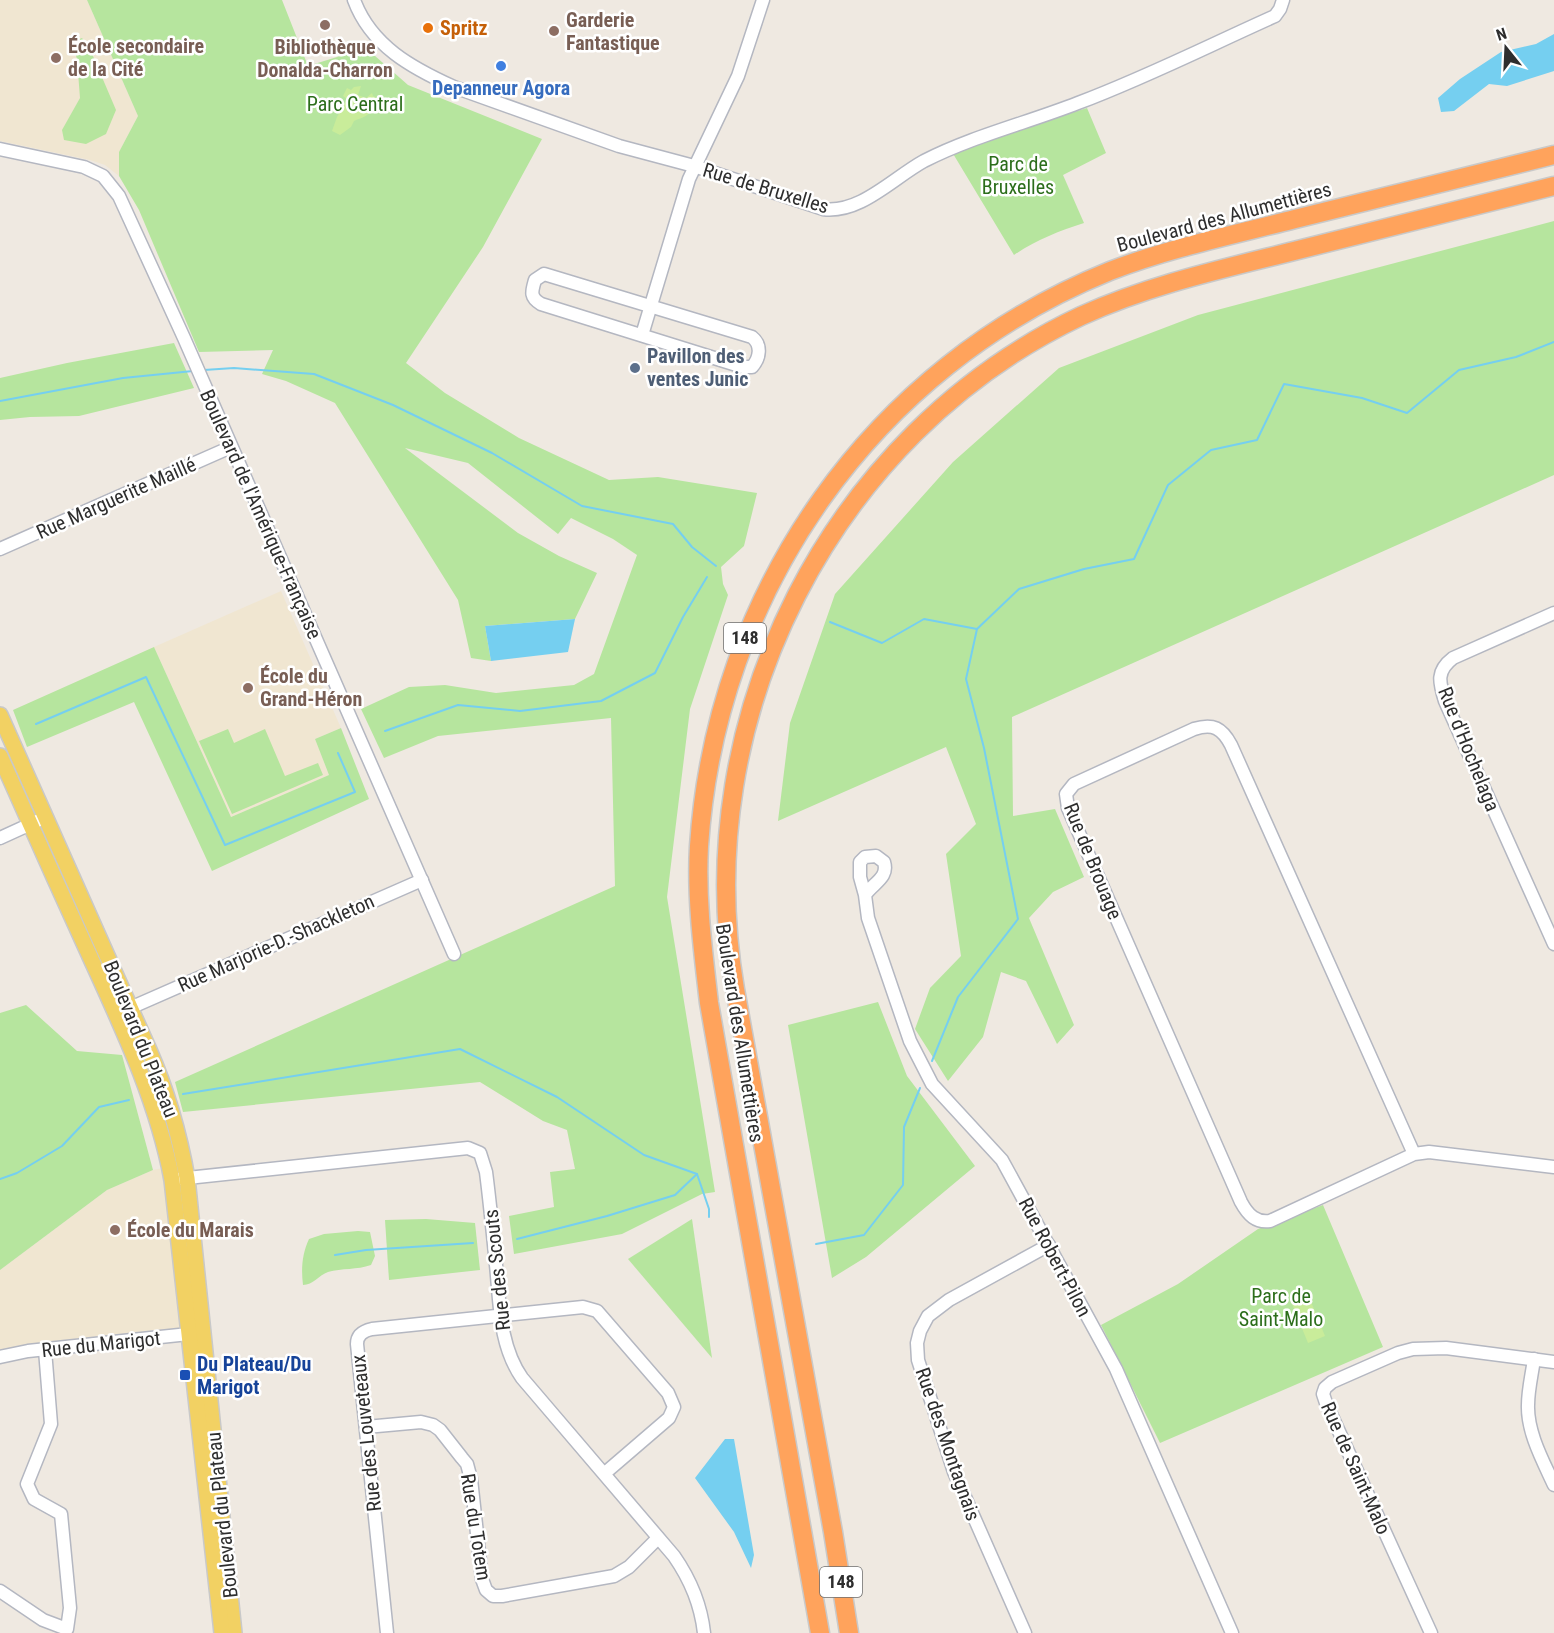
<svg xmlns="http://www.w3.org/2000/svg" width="1554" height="1633" viewBox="0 0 1554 1633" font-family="'Roboto Condensed',sans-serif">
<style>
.education{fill:#f0e6d1}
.green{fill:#b6e59e}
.pitch{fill:#c9ec9a}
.water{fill:#75cff0}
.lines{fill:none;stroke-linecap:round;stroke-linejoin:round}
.stream{stroke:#75cff0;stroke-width:2}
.minor-casing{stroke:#b4b7c1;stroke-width:15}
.major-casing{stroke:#c9c9c9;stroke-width:18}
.highway-casing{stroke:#c9c9c9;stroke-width:21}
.minor{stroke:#fff;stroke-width:12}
.major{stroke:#f2d163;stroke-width:15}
.highway{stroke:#ffa35c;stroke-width:18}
.education-dot{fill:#8d6e63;stroke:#fff;stroke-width:2}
.food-dot{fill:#e8710a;stroke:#fff;stroke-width:2}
.shop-dot{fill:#3f7fe0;stroke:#fff;stroke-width:2}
.service-dot{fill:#5c6f8a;stroke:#fff;stroke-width:2}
.transit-dot{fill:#1a4fb4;stroke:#fff;stroke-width:2}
.labels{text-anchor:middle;stroke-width:5;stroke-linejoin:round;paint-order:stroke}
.shield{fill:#fff;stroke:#6d6d6d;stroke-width:1.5}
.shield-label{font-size:18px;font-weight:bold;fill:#2e2e2e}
.education-label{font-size:20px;font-weight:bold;fill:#785e54;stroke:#fff;text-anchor:start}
.food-label{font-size:20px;font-weight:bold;fill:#c56008;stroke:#fff;text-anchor:start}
.shop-label{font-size:20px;font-weight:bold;fill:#366cbe;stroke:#fff}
.park-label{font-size:20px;fill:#2c6e1b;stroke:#fff}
.street-label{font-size:20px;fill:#2e2e2e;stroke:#fff}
.service-label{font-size:20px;font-weight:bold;fill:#4e5e75;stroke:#fff;text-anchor:start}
.transit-label{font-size:20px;font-weight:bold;fill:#164399;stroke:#fff;text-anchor:start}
</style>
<rect width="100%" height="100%" fill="#efe9e1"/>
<!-- education -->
<g class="education">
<polygon points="0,0 87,0 138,116 119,152 119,176 105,165 90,160 0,141"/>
<polygon points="281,591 341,728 315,739 329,775 231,817 154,647"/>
<polygon points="169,1167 189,1334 0,1357 0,1270 107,1190 153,1170"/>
</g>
<!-- green -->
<g class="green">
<polygon points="87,0 282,0 308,66 366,48 408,85 542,139 483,247 406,363 445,393 519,438 609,480 658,477 757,493 744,546 721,567 723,584 728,595 690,709 667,897 715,1192 702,1194 622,1234 514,1254 509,1216 554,1207 550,1172 575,1169 567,1130 543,1121 480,1082 183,1112 175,1082 615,886 611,718 438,736 384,758 361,709 409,687 445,685 496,693 574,685 594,674 637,555 613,539 571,518 558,534 468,463 405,448 518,533 559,556 597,573 575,619 485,626 491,661 471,658 458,600 335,403 286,381 262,374 273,350 199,352 139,210 119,176 119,152 138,116"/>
<polygon points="82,38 90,49 116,110 106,134 86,144 64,140 62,130 80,98 77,59 72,42"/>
<path d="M1087,108l19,45 -43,22 21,48c-25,8 -48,17 -70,32l-62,-103 40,-15z"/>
<polygon points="1554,221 1554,475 1012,717 1013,816 1055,809 1084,877 1053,892 1029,918 1074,1025 1057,1044 1026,981 1001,972 983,1037 948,1081 915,1029 930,988 961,956 946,854 976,824 946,747 778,821 790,723 835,594 953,462 1059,368 1198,315"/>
<polygon points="174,343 194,388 79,416 30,417 0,420 0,378 67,363"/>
<polygon points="154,647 231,817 329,775 315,739 341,728 369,799 212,871 134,702 27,747 13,710"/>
<polygon points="228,729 234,743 265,729 285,776 318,763 323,775 232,814 199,741"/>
<polygon points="878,1002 907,1076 975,1166 866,1257 832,1278 788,1025"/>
<polygon points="26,1005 77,1051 122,1055 153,1170 107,1190 0,1270 0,1013"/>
<polygon points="1323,1205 1383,1347 1160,1443 1101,1325 1178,1284 1258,1229"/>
<polygon points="426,1219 475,1223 480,1270 389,1280 385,1220"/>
<polygon points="692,1219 712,1358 628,1259"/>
<path d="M358,1231l12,1 5,24 -4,9c-14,5 -29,3 -43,7 -9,3 -15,13 -25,13 -2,-16 -1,-31 6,-46l15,-5z"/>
</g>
<!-- pitch -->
<g class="pitch">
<path d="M361,86l-3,9 8,3 6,-5 1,3 6,3v5l-6,3c-3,9 -10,10 -19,14l-3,6 -11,8 -8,-4 5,-14 10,-18 -4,-3 4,-8 4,2 3,-3z"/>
<polygon points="1307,1292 1325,1336 1308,1343 1290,1299"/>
</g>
<!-- water -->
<g class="water">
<polygon points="1554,34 1554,71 1507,86 1489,84 1454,111 1441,112 1438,98 1460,79 1501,52 1536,44"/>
<polygon points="575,619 568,652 491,661 485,626"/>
<polygon points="725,1439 734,1439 754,1555 751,1568 734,1532 695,1478"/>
</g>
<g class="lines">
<!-- stream -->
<g class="stream">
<polyline points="204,370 234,368 314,374 393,405 492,453 582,506 673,524 692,547 716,566"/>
<polyline points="0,401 123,378 193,371"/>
<polyline points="830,622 882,643 924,619 977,629 1019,589 1084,569 1134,559 1168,485 1211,450 1257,440 1284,384 1362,398 1407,413 1459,370 1516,357 1554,342"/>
<polyline points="36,724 146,677 225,845 355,792 338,753"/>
<polyline points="385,731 458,705 520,711 601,701 655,673 683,617 707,577"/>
<polyline points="932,1061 958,997 1018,919 984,748 966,679 977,629"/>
<polyline points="183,1094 460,1049 557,1097 644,1155 697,1174 709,1209 709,1217"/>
<polyline points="0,1179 17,1173 62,1146 99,1107 129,1100"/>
<polyline points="517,1239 607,1216 675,1195 697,1174"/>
<polyline points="816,1244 864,1235 903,1185 904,1127 920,1088"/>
<polyline points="335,1255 366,1250 473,1243"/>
</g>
<defs>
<g id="minor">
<path d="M354,0c17,46 58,68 100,87l165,59 75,20 129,43c37,5 70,-31 101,-48 49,-25 103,-38 154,-58 67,-25 132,-58 197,-87l5,-7 3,-9"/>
<polyline points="0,149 84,167 103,176 119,196 184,338 454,954"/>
<path d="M544,274l208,63c10,8 8,21 0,30h-9l-202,-63c-12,-7 -9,-13 -6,-24z"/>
<polyline points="642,335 689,179 738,76 763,0"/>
<polyline points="0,549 231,447"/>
<path d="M1554,613l-101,45c-17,13 -14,24 -8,43l109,243"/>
<polyline points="0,838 46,817"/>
<path d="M865,895c8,-12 24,-17 19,-33l-8,-6 -11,1 -5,5v15l5,18 3,23 42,123 22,43 70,76 114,209 116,264"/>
<polyline points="130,1008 422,880"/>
<path d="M1414,1154l-183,-409c-9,-17 -18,-22 -37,-16l-120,55 -8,10 2,14 173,394c7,13 15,21 29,19l144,-67 15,-2 125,15"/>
<path d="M178,1179l290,-31 12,5 6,19c4,31 7,62 10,93 4,39 3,80 26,113l152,178c16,23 27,49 30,77"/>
<polyline points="0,1357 28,1351 198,1333"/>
<path d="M1534,1359c-2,15 -6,31 -6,46 -1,27 15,56 26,80"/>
<polyline points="366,1427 421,1422 433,1425 440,1430 462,1458 467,1464 471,1479 482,1579 486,1590 493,1596 502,1596 614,1576 629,1567 658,1538"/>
<polyline points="0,1591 43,1620 67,1629 70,1608 61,1514 34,1499 27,1484 51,1424 45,1350"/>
<path d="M387,1633l-30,-289c0,-9 6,-13 15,-15l211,-22 14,4 71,82 6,14 -5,11 -64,55"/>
<polyline points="1025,1633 954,1472 918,1360 917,1343 920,1331 928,1316 949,1300 1049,1245"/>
<polyline points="1431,1633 1326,1403 1323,1394 1325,1388 1332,1382 1398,1353 1413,1349 1446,1348 1554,1362"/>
</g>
<g id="major">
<path d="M0,715l149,335c18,41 30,83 38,128l47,455"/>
<path d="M0,756c30,68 61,137 92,205 32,70 66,143 80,219l50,453"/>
</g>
<g id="highway">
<path d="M820,1633l-111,-630c-6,-52 -13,-104 -10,-157 17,-255 173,-479 411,-575 60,-23 123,-36 185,-52 86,-21 173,-43 259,-64"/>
<path d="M849,1633l-16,-101 -98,-543c-47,-271 96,-555 346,-673 68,-31 141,-47 213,-65 86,-22 173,-43 260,-65"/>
</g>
</defs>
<!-- minor casing -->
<use href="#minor" class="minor-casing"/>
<!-- major casing -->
<use href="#major" class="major-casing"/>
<!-- highway casing -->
<use href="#highway" class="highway-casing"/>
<!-- minor -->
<use href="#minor" class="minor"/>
<!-- major -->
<use href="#major" class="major"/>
<!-- highway -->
<use href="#highway" class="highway"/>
</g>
<!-- markers -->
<g class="education-dot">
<circle cx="325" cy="25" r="6"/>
<circle cx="554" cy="31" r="6"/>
<circle cx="56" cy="58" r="6"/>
<circle cx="248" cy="688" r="6"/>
<circle cx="115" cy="1230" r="6"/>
</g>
<circle class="food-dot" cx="428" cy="28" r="6"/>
<circle class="shop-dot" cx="501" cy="66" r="6"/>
<circle class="service-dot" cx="635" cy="368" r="6"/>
<rect class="transit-dot" x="179" y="1369" width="12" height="12" rx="3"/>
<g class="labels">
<!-- shield labels -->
<g class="shield">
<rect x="724" y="623" width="42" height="30" rx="4.5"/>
<rect x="820" y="1567" width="42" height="30" rx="4.5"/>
</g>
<g class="shield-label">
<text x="745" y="644">148</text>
<text x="841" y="1588">148</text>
</g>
<!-- education labels -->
<g class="education-label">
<text x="566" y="27">Garderie<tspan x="566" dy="23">Fantastique</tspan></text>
<text x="68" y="53">École secondaire<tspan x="68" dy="23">de la Cité</tspan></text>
<text x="325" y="54" text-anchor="middle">Bibliothèque<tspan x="325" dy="23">Donalda-Charron</tspan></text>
<text x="260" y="683">École du<tspan x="260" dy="23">Grand-Héron</tspan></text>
<text x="127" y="1237">École du Marais</text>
</g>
<!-- food labels -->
<g class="food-label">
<text x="440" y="35">Spritz</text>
</g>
<!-- shop labels -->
<g class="shop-label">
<text x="501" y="95">Depanneur Agora</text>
</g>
<!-- park labels -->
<g class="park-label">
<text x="355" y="111">Parc Central</text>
<text x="1018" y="171">Parc de<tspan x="1018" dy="23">Bruxelles</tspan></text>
<text x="1281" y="1303">Parc de<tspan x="1281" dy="23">Saint-Malo</tspan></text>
</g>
<!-- street labels -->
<g class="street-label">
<text transform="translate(766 188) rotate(17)" y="7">Rue de Bruxelles</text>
<text transform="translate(1224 217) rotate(-15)" y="7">Boulevard des Allumettières</text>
<text transform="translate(116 498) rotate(-24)" y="7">Rue Marguerite Maillé</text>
<text transform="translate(261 514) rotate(66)" y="7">Boulevard de l'Amérique-Française</text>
<text transform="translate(1469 749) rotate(68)" y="7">Rue d'Hochelaga</text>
<text transform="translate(1093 861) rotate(68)" y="7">Rue de Brouage</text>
<text transform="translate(276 943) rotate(-24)" y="7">Rue Marjorie-D.-Shackleton</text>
<text transform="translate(740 1033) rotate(81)" y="7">Boulevard des Allumettières</text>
<text transform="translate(141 1039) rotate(68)" y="7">Boulevard du Plateau</text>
<text transform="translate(1055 1257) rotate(62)" y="7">Rue Robert-Pilon</text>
<text transform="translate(497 1270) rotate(-96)" y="7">Rue des Scouts</text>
<text transform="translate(101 1344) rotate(-6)" y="7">Rue du Marigot</text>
<text transform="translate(366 1433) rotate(-96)" y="7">Rue des Louveteaux</text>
<text transform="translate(948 1444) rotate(71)" y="7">Rue des Montagnais</text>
<text transform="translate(1356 1468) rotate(66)" y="7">Rue de Saint-Malo</text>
<text transform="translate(222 1515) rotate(-96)" y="7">Boulevard du Plateau</text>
<text transform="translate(476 1527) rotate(81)" y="7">Rue du Totem</text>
</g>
<!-- service labels -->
<g class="service-label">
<text x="647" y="363">Pavillon des<tspan x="647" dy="23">ventes Junic</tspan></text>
</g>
<!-- transit labels -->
<g class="transit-label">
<text x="197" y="1371">Du Plateau/Du<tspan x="197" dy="23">Marigot</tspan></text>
</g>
</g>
<!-- north arrow -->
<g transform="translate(1506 48) rotate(342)" stroke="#ffffff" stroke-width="4.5" paint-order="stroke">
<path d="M0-4.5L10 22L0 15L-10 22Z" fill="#2e2e2e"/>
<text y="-9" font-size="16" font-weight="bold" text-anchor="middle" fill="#2e2e2e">N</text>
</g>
</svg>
